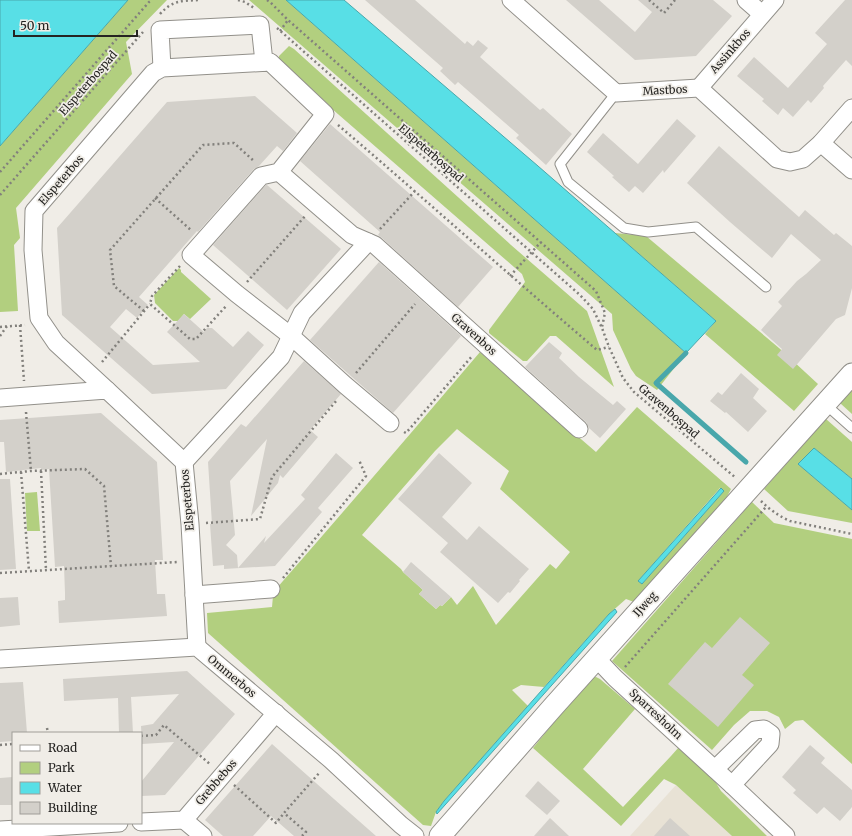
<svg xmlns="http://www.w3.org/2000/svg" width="852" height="836" viewBox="0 0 852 836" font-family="Merriweather,serif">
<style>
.built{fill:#e8e2d5}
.green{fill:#b2cf7f;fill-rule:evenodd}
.water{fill:#58dfe6;stroke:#49a7ab}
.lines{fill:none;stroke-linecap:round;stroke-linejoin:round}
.stream{stroke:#49a7ab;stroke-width:5}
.building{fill:#d3d0ca}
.service-casing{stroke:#92908a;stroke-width:11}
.minor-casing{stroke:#92908a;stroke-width:19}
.tertiary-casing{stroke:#92908a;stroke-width:23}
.path{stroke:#82807c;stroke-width:2.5;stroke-dasharray:2 3;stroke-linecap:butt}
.service{stroke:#fff;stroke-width:9}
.minor{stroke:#fff;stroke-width:17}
.tertiary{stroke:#fff;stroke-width:21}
.labels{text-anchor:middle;stroke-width:3.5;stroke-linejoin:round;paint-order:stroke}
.street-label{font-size:11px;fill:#252422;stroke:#f0ede7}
</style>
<rect width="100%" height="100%" fill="#f0ede7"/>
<!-- built -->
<polygon class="built" points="676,785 732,836 630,836"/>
<!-- green -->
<g class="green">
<polygon points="128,0 167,0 126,42 132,74 16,208 20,238 14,245 18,311 0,312 0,146"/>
<polygon points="249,0 286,0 686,353 657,390 636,376 631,369 613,330 612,314"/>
<polygon points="289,46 294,49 511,245 587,311 614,387 556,336 550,336 527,361 523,361 489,333 489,330 525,282 522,274 331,108 329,105 279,59 279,56"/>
<polygon points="615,233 646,236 779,348 818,384 794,411 705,334 716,321"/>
<polygon points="179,268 181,270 181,272 211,299 190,319 184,314 178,321 173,321 155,303 154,295"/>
<path d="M480,352l116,100 41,-45 94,82 -8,15 -89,98 -8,-3 -17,15 -65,73 -23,-2 -9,5 16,16 -84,95 -8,11 -5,14 -8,-1 -215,-192 -1,-20 65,-6 1,-11 3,-7c69,-79 137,-158 204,-237zM457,429l52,42 -9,18 70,63 -14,17 -6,-5 -54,61 -23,-39 -16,19 -6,-8 -9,9 -2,-1 -4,4 -17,-15 4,-4 -20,-18 -2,-3 -39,-34 73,-84zM720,488l4,3 -82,93 -4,-3z"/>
<polygon points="852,389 852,414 840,403"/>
<polygon points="826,419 852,442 852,479 814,448 798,464 852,510 852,523 788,511 764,489"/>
<polygon points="37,492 40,531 27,531 25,493"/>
<polygon points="752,502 774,523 852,539 852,764 803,720 795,721 785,729 779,717 767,711 750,711 734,725 712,750 612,661"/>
<polygon points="596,677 600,679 635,709 583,769 623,807 671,756 679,747 705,765 721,791 767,836 732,836 676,785 664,779 621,826 533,748 590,678"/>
</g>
<!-- water -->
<g class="water">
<polygon points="0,0 128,0 0,146"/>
<polygon points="286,0 344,0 538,166 716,321 686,353"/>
<polygon points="814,448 852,479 852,510 798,464"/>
<polygon points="721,488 724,491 642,584 638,581"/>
<polygon points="615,609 617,612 437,814 436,812 444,801 609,614"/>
</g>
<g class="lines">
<!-- stream -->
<polyline class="stream" points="686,353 656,383 746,462"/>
</g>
<!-- building -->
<g class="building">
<polygon points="365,0 415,0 465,44 467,41 473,46 478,40 488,48 480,57 540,110 543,108 572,134 546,165 516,138 519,135 458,82 455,85 440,71 443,68"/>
<polygon points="566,0 599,0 635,32 652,12 638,0 713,0 732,16 696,56 635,60"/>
<polygon points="845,0 852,0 852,66 846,60 823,86 824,88 811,103 808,100 793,117 783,108 778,115 762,101 764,99 737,76 754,57 788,88 827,44 815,33"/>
<polygon points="255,96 297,133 283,151 277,146 259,166 254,169 198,232 197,231 139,297 148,305 137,318 126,309 110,327 153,365 200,362 167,332 184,314 204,332 207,328 212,328 233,347 248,331 264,345 226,389 152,394 62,315 57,228 167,102"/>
<polygon points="677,119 696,136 664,173 663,170 643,193 635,186 629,192 612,177 614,176 587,152 603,133 638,164"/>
<polygon points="330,124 493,267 458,307 382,238 378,235 380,232 300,161"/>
<polygon points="719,146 799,217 805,210 834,235 836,233 852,246 852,288 845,315 836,319 793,369 777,355 782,349 761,330 782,306 778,302 797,281 806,274 821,260 791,234 772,258 730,222 687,183"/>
<polygon points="266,185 267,185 341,249 287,310 213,245"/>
<polygon points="379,262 461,336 393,413 352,377 310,340"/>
<polygon points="549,342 562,353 559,358 579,377 613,405 617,401 626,409 600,438 589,428 586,422 525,367"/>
<polygon points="304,361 341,394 310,430 318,437 283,478 280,475 278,483 251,516 267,439 230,481 235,535 226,545 237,555 238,568 266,536 264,543 305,499 301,495 336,453 353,468 318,508 322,512 275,566 224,569 224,565 213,566 210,524 212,524 208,462 241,424 246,427"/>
<polygon points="741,373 759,389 753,398 767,411 748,432 726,412 725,413 710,401 718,392 722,395"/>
<polygon points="101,413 157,462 163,560 155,560 157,594 165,594 167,616 59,623 58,601 65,600 65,593 64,566 55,567 49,469 41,470 41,468 6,472 4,442 0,442 0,420"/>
<polygon points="439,453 472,483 442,517 467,540 479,526 529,569 519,580 520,581 510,593 508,592 498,603 440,552 448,543 398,499"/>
<polygon points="0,479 10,479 16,569 0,570"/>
<polygon points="411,562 451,597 442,606 440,605 436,609 419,594 423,590 403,572"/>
<polygon points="18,597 20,625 0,627 0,598"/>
<polygon points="740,617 770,643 742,675 754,685 718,727 668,684 705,642 712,648"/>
<polygon points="187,671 235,714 165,795 141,796 141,782 174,742 142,744 141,726 153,724 179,694 131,697 133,733 119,733 118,698 64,701 63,679"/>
<polygon points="23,682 27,733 13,733 13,741 0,742 0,683"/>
<polygon points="272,744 334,799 376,836 294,836 271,816 253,836 223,836 205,820"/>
<polygon points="810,745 825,758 821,763 852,790 852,807 840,821 824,807 817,814 793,793 796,790 782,777"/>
<polygon points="13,777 13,805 0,805 0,778"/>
<polygon points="538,781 560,801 547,815 525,796"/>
<polygon points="550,818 569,836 534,836"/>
<polygon points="670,818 690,836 654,836"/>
</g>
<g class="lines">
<defs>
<g id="service">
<polyline points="616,93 560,164 568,182 624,228 648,232 696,227 766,287"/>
<polyline points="825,404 852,428"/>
</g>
<g id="minor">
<polyline points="511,0 616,93 699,88 777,159 790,162 803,159 821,143 852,108"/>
<polyline points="746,0 762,14"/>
<polyline points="162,68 160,30 260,25 264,62"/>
<polyline points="699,88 775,0"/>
<polyline points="821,143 852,170"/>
<polyline points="279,172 316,204 352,235 375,245 579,429"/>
<polyline points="107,390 56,343 39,318 33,250 34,211 153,73 162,68 270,62 325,114 279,172 261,176 191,255 237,294 291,336 345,385 390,423"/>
<polyline points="0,398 107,390 184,462 190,524 197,647"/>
<polyline points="184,462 281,357 302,313 368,242"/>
<polyline points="194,595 271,589"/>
<polyline points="0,659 197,647 331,760 401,825 415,836"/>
<polyline points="597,659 615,678 732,785 786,836"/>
<polyline points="715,769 755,730 764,729 771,734 770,744 732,785"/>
<polyline points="184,820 203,836"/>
<polyline points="141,822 184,820 276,713"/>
<polyline points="0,830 119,823"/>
</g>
<polyline id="tertiary" points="440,836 553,707 852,374"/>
</defs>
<!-- service casing -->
<use href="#service" class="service-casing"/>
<!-- minor casing -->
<use href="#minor" class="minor-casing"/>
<!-- tertiary casing -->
<use href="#tertiary" class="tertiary-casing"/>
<!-- path -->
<g class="path">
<polyline points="238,0 245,2 254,8"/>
<polyline points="267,0 270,2 288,20 596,291 605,313 602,327"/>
<polyline points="649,0 664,13 675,0"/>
<path d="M160,14c13,-14 21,-13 39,-14"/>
<polyline points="277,28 580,295 593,309 602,328 609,347 623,378 634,392 736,478"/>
<polyline points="280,31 288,20"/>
<path d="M338,125c87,74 172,151 259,225l12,-3"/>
<polyline points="0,172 149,2 152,0"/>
<polyline points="0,195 143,32"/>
<polyline points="155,198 192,231"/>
<polyline points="380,229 415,191"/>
<polyline points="180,266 152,296 150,304 190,339 196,339 227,305"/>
<polyline points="510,276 541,242"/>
<polyline points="247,282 306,215"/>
<polyline points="144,311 114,286 110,250 203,145 234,143 255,162"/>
<polyline points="20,325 24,381"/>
<polyline points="0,327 25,325"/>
<polyline points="0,336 7,326"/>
<polyline points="102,362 150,304"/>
<polyline points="356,373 415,304"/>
<polyline points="26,412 31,471"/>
<polyline points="404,432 406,433 473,355"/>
<polyline points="41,471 46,570"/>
<polyline points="21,472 29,571"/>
<polyline points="0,474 31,471 85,469 104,486 111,566"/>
<path d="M761,501c9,9 18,15 29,20l62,13"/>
<polyline points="206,523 260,519 272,477 337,400"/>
<polyline points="0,573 177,562"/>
<polyline points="283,578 366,476 359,460"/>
<polyline points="625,667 766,507"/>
<polyline points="47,728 48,733"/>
<polyline points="141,736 156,735 164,725 211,765"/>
<polyline points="0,745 13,744"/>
<polyline points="234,785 276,823 284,813"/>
<polyline points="302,836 306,832 284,813 320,772"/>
</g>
<!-- service -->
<use href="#service" class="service"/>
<!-- minor -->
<use href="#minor" class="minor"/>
<!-- tertiary -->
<use href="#tertiary" class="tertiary"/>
</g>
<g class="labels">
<!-- street labels -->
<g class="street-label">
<text transform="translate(730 51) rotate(-49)" y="4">Assinkbos</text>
<text transform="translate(88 83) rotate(-49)" y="4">Elspeterbospad</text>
<text transform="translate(665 90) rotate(-3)" y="4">Mastbos</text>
<text transform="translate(431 153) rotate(41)" y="4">Elspeterbospad</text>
<text transform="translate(61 180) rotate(-49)" y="4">Elspeterbos</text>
<text transform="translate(474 334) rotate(42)" y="4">Gravenbos</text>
<text transform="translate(669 411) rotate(41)" y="4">Gravenbospad</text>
<text transform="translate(187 500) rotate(-95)" y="4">Elspeterbos</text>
<text transform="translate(645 604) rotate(-48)" y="4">IJweg</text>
<text transform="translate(232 676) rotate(40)" y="4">Ommerbos</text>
<text transform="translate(656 714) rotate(43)" y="4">Sparresholm</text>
<text transform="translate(216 782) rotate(-49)" y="4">Grebbebos</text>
</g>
</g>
<!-- legend -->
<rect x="12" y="732" width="130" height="92" fill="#f0ede7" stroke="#9f9d98"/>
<rect x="20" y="745" width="20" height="6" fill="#ffffff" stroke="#9f9d98"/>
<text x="48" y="752" font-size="12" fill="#252422">Road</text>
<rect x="20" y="762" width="20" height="12" fill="#b2cf7f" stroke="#9f9d98"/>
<text x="48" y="772" font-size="12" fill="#252422">Park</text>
<rect x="20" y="782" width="20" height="12" fill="#58dfe6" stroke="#9f9d98"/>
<text x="48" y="792" font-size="12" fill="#252422">Water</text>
<rect x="20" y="802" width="20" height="12" fill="#d3d0ca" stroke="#9f9d98"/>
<text x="48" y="812" font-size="12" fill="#252422">Building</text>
<!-- scale -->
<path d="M14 30v6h123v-6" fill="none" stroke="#252422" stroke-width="2"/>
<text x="20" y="30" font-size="12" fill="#252422" stroke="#f0ede7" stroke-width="3" paint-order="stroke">50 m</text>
</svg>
